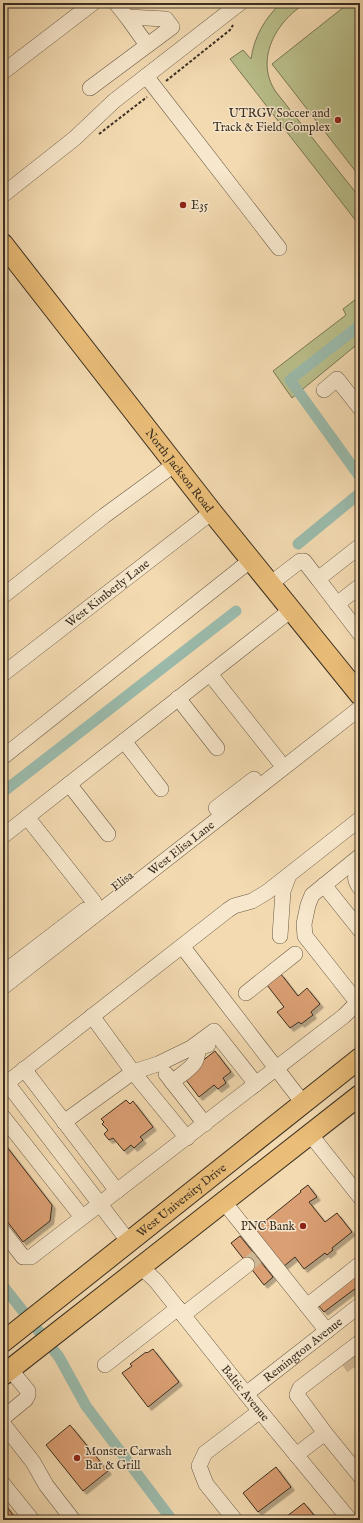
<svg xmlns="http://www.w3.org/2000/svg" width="363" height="1523" viewBox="0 0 363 1523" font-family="'IM FELL English',serif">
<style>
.green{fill:#bac08c;stroke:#7a7857}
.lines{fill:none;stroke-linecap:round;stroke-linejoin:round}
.canal{stroke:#9bbbac;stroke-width:11}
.building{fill:#da9f73;stroke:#3b2f22;filter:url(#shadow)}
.minor-tunnel{stroke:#ceb894;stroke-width:15;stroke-dasharray:15 8;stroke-linecap:butt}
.minor-casing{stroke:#695a46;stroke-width:16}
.major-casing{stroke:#3b2f22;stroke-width:22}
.path{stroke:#3b2f22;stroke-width:2;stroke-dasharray:3 2;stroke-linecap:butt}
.minor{stroke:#f7e7cc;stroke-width:15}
.major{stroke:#eabd78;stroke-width:20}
.poi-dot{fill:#8f2418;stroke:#f7e7cc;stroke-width:1.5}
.labels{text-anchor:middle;stroke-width:3;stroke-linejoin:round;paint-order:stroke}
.poi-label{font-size:12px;fill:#3b2f22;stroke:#f7e7cc;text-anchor:end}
.street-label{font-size:12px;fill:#3b2f22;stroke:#f7e7cc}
</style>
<defs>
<filter id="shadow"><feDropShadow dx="3.5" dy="3.5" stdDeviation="0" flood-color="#0004"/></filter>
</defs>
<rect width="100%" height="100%" fill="#f3dab1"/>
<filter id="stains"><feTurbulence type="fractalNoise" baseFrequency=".005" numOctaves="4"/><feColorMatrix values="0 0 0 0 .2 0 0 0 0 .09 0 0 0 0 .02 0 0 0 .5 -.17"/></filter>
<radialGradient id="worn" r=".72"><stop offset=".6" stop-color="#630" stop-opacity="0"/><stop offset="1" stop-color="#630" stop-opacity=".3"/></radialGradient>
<!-- green -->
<g class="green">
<path d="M281,3h25c-30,18 -52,57 -30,89l84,106v28l-130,-167 13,-9 8,9c3,-22 14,-41 30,-56z"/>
<polygon points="349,3 360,3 360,177 272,64"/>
<polygon points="360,296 360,342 292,398 273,371 346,315 343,309"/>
</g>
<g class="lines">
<!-- canal -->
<g class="canal">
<polyline points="360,325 290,380 360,477"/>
<polyline points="298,544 360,493"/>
<polyline points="3,792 236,611"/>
<polyline points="3,1286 59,1357 86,1406 172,1520"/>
</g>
</g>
<!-- building -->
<g class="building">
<polygon points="281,974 298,996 307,988 320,1004 311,1012 313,1015 301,1024 299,1022 290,1028 277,1012 284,1007 267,985"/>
<polygon points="215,1051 231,1072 223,1078 226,1083 218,1089 214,1085 199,1097 183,1076"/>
<polygon points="126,1100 130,1104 133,1101 153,1127 140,1137 143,1140 134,1148 131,1145 124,1151 113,1138 109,1140 104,1134 108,1130 102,1124 104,1122 101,1119"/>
<polygon points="3,1142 52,1205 50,1221 23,1242 3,1216"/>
<polygon points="308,1185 317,1197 309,1202 325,1222 337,1213 352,1232 332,1248 333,1250 327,1255 325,1253 304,1269 295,1257 283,1267 254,1230 301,1192 300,1191"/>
<polygon points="240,1236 273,1277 264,1285 231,1243"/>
<polygon points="360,1272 360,1285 324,1312 318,1305"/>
<polygon points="153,1349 179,1382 148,1407 122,1373 132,1366 130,1364 146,1352 147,1353"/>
<polygon points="70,1425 108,1471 83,1491 46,1445"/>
<polygon points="276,1467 291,1487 258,1512 243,1493"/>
<polygon points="3,1502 13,1515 6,1520 3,1520"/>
<polygon points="304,1503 318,1520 282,1520"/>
</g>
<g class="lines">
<!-- minor-tunnel -->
<g class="minor-tunnel">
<polyline points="247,1265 257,1257"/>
<polyline points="343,1366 360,1354"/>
</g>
<defs>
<g id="minor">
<polyline points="127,17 147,45"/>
<polyline points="3,72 93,3"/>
<polyline points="146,76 279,248"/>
<polyline points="90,88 172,27 166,19 127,17 116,3"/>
<polyline points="3,195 75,138 114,101 240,3"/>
<polyline points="324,390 337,379 360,408"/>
<polyline points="360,546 318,579 360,634"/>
<polyline points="270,584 300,561 304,561 318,579"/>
<polyline points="3,596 104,516 175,464"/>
<polyline points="337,604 360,586"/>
<path id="s1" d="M3,674l209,-162"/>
<polyline points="210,674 278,760"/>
<polyline points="178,698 217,748"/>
<polyline points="124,741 161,789"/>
<polyline points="3,757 251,560"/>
<polyline points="69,784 108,834"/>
<polyline points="216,808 254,779"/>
<polyline points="27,817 94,902"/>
<polyline points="3,836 291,610"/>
<path d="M360,867c-6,8 -6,13 0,21"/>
<polyline points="324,885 360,930"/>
<polyline points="280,936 283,891 289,875"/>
<polyline points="182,946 303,1103"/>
<polyline points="3,973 85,910"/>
<path id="s2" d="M3,987l357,-279"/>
<polyline points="246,993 295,954"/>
<polyline points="357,1002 305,936 304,924 308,905 312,895 360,856"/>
<polyline points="92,1016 133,1072 187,1138"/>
<polyline points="24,1069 117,1191"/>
<polyline points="166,1074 205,1124"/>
<path d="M172,1082c7,-6 18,-12 23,-20 3,-5 2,-10 5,-15l8,-2"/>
<polyline points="7,1083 129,1242"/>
<polyline points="3,1086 228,910 234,906 252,901 267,892 360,819"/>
<polyline points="3,1117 82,1217"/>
<polyline points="64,1122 133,1072 158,1064 191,1048 214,1031 256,1084"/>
<polyline points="310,1134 360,1197"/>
<polyline points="224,1202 327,1331"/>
<polyline points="3,1231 23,1257 31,1257 344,1016 360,1000"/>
<path id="s3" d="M141,1267l15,14 90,113 104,126"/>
<polyline points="307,1306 360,1264"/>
<polyline points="183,1315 247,1265"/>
<polyline points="105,1365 178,1308"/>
<path id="s4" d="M246,1394l114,-89"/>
<polyline points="3,1418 26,1399 28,1395 28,1391 10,1369"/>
<polyline points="3,1424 33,1462 46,1485 73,1520"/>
<polyline points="325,1433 360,1476"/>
<polyline points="296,1455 325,1433 297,1395 300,1388 360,1342"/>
<polyline points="3,1484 32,1520"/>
<polyline points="235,1520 206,1484 199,1466 205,1453 260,1411"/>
</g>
<g id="major">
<path id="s5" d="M3,244l209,268 148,183"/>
<path id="s6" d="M3,1342l357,-284"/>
<polyline points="3,1375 360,1095"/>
</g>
</defs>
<!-- minor casing -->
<use href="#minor" class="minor-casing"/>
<!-- major casing -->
<use href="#major" class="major-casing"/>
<!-- path -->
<g class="path">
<polyline points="166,81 230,30 233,25"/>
<polyline points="99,134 147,97"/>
</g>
<!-- minor -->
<use href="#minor" class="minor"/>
<!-- major -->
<use href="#major" class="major"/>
</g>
<!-- markers -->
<g class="poi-dot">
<circle cx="338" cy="120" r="4"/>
<circle cx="183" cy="205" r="4"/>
<circle cx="303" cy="1226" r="4"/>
<circle cx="77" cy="1458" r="4"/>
</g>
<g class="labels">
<!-- poi labels -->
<g class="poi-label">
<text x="330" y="117">UTRGV Soccer and<tspan x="330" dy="14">Track &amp; Field Complex</tspan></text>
<text x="191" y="209" text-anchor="start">E35</text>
<text x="295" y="1230">PNC Bank</text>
<text x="85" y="1455" text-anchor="start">Monster Carwash<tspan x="85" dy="14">Bar &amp; Grill</tspan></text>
</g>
<!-- street labels -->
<g class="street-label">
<text dy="4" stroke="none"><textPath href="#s5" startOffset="287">North Jackson Road</textPath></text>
<text dy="4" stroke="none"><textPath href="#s1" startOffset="132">West Kimberly Lane</textPath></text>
<text dy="4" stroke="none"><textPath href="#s2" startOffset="226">West Elisa Lane</textPath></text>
<text transform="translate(122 881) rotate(-38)" y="4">Elisa</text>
<text dy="4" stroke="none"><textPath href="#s6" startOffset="228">West University Drive</textPath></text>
<text dy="4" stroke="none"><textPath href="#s4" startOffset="72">Remington Avenue</textPath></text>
<text dy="4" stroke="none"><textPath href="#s3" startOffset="164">Baltic Avenue</textPath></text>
</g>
</g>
<!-- margin -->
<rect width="363" height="1523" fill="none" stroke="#f3dab1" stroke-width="16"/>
<rect x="4" y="4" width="355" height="1515" fill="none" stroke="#3b2f22" stroke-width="2"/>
<rect x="8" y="8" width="347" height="1507" fill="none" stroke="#3b2f22"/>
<rect width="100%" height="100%" filter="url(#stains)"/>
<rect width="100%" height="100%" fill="url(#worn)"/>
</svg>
